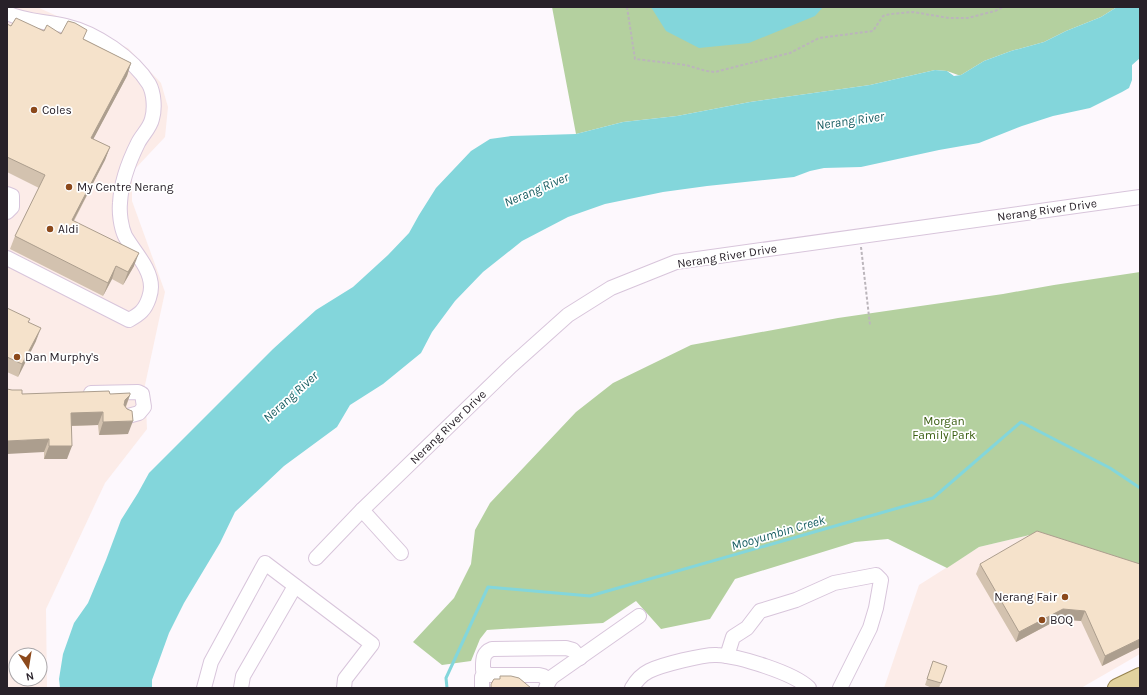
<svg xmlns="http://www.w3.org/2000/svg" width="1147" height="695" viewBox="0 0 1147 695" font-family="Karla,sans-serif">
<style>
.commercial{fill:#fcece8;fill-rule:evenodd}
.green{fill:#b4d09f}
.water{fill:#83d6db}
.lines{fill:none;stroke-linecap:round;stroke-linejoin:round}
.stream{stroke:#83d6db;stroke-width:3}
.minor-casing{stroke:#d8c5db;stroke-width:16}
.major-casing{stroke:#95814c;stroke-width:20}
.path{stroke:#bbb5bb;stroke-width:2;stroke-dasharray:3 2;stroke-linecap:butt}
.minor{stroke:#fff;stroke-width:14}
.major{stroke:#e2d29f;stroke-width:18}
.wall{fill:#d3c2af}
.shaded-wall{fill:#ac9e8e}
.building{fill:#f5e2cb;stroke:#ac9e8e}
.poi-dot{fill:#8c491b;stroke:#fff;stroke-width:1.5}
.labels{text-anchor:middle;stroke-width:3.5;stroke-linejoin:round;paint-order:stroke}
.poi-label{font-size:12px;fill:#282129;stroke:#fff;text-anchor:start}
.street-label{font-size:12px;fill:#282129;stroke:#fff}
.park-label{font-size:12px;fill:#3a5e11;stroke:#fff}
.water-label{font-size:13px;font-style:italic;fill:#185e62;stroke:#fff}
</style>
<rect width="100%" height="100%" fill="#fdf8fd"/>
<!-- commercial -->
<g class="commercial">
<path d="M7,7h30l91,41 33,35 7,24 -3,30 -33,35v29l33,91 -20,93 2,44 -42,54 -59,126 1,79h-40zM16,655h24v24h-24z"/>
<polygon points="1038,533 1140,569 1140,654 1081,688 884,688 919,585 979,547"/>
</g>
<!-- green -->
<g class="green">
<polygon points="552,7 1117,7 1101,17 1066,31 1044,42 1011,51 984,61 961,75 958,75 947,71 935,70 870,85 750,102 677,116 623,122 576,134"/>
<polygon points="1140,272 1140,569 1038,533 979,547 947,568 888,539 855,542 735,579 710,619 661,629 636,601 603,623 487,630 480,639 471,661 442,665 413,642 454,598 471,564 475,530 490,503 576,412 613,383 691,345 838,318 1003,294 1054,285"/>
</g>
<!-- water -->
<g class="water">
<polygon points="651,7 823,7 815,16 749,43 699,48 666,31"/>
<polygon points="1117,7 1140,7 1140,58 1132,65 1132,80 1129,88 1122,92 1090,108 1053,116 1022,126 979,143 939,150 861,167 824,168 810,171 794,177 707,186 663,192 605,204 568,217 522,241 483,272 455,301 432,332 421,353 383,384 350,405 337,427 284,466 235,512 220,543 184,603 169,633 152,680 152,688 60,688 59,679 63,654 74,623 88,603 106,560 121,520 138,493 149,473 273,349 316,310 353,287 388,255 409,233 419,215 436,188 471,151 490,139 511,136 576,134 623,122 677,116 750,102 870,85 935,70 947,71 954,76 961,75 984,61 1011,51 1044,42 1066,31 1101,17"/>
</g>
<g class="lines">
<!-- stream -->
<polyline class="stream" points="447,688 446,678 488,587 590,596 933,498 1021,422 1110,468 1140,488"/>
<defs>
<g id="minor">
<path d="M7,13c19,9 39,8 59,13 30,7 67,32 83,58 5,9 6,25 3,35 -2,9 -10,16 -14,24 -9,18 -17,40 -18,60 -1,10 1,24 5,33 9,16 26,32 26,51 0,3 -1,8 -2,11 -4,12 -9,16 -20,22l-122,-62"/>
<polyline points="7,194 12,196 12,207 7,212"/>
<polyline points="91,393 138,392 142,394 144,407 139,413 128,416"/>
<polyline points="362,510 401,553"/>
<polyline points="316,558 362,510 511,366 568,315 611,288 676,262 1140,197"/>
<polyline points="727,656 733,637 747,628 760,611 796,600 834,583 876,575 881,580 876,608 870,628 840,688"/>
<path d="M549,681l-6,-5 -4,-1h-51l-5,-5c0,-10 -1,-17 9,-21l74,-1 7,2 7,8"/>
<polyline points="204,688 211,662 265,563 372,644 345,679 344,688"/>
<polyline points="241,688 243,676 295,586"/>
<polyline points="482,688 482,677 485,673"/>
<polyline points="546,688 549,681 552,677 639,616"/>
<path d="M632,688c4,-7 9,-13 17,-17 12,-6 55,-17 68,-16 22,1 77,18 92,33"/>
</g>
<polyline id="major" points="1117,688 1140,677"/>
</defs>
<!-- minor casing -->
<use href="#minor" class="minor-casing"/>
<!-- major casing -->
<use href="#major" class="major-casing"/>
<!-- path -->
<g class="path">
<polyline points="627,7 635,59 686,65 706,71 715,72 790,53 819,38 873,31 883,16 890,14 913,12 949,18 968,18 995,11 1003,7"/>
<polyline points="861,247 870,325"/>
</g>
<!-- minor -->
<use href="#minor" class="minor"/>
<!-- major -->
<use href="#major" class="major"/>
</g>
<!-- wall -->
<g class="wall">
<polygon points="7,24 11,26 61,34 84,39 131,63 127,76 93,139 110,147 105,160 74,221 134,266 123,285 112,279 103,296 10,249 15,236 39,188 7,172"/>
<polygon points="7,308 29,322 36,341 18,377 7,372"/>
<polygon points="22,394 110,394 130,395 126,407 128,434 99,435 98,425 71,426 67,459 44,459 44,452"/>
<polygon points="980,564 1140,564 1140,647 1102,666 1081,621 1059,619 1016,642 976,574"/>
<polygon points="933,661 947,666 939,688 932,688 925,685"/>
</g>
<!-- shaded-wall -->
<g class="shaded-wall">
<polygon points="131,63 127,76 87,151 91,138"/>
<polygon points="110,147 105,160 67,233 72,220"/>
<polygon points="139,253 134,266 123,285 128,272"/>
<polygon points="116,266 112,279 103,296 108,283"/>
<polygon points="41,328 36,341 18,377 22,364"/>
<polygon points="130,395 125,408 120,413 125,400"/>
<polygon points="103,412 98,425 66,426 71,413"/>
<polygon points="133,421 128,434 99,435 103,422"/>
<polygon points="49,439 44,452 7,454 7,441"/>
<polygon points="49,446 72,446 67,459 44,459"/>
<polygon points="1063,609 1085,611 1081,621 1059,619 1016,642 1019,632"/>
<polygon points="1140,639 1140,647 1102,666 1105,656"/>
</g>
<!-- building -->
<g class="building">
<polygon points="16,18 44,31 47,25 61,34 68,21 75,23 87,30 83,39 131,63 91,138 110,147 72,220 139,253 128,272 116,266 108,283 15,236 45,175 7,157 7,24 11,26"/>
<polygon points="7,308 30,319 28,322 41,328 22,364 7,357"/>
<polygon points="7,389 12,390 22,390 22,394 109,391 110,394 130,393 130,395 125,400 124,405 127,409 132,411 133,421 103,422 103,412 71,413 72,446 49,446 49,439 7,441"/>
<polygon points="1037,531 1140,564 1140,639 1105,656 1085,611 1063,609 1019,632 980,564"/>
<polygon points="933,661 947,666 941,683 927,679"/>
<polygon points="500,676 511,676 519,678 531,688 491,688 491,684 494,679 500,679"/>
</g>
<!-- markers -->
<g class="poi-dot">
<circle cx="34" cy="110" r="4"/>
<circle cx="69" cy="187" r="4"/>
<circle cx="50" cy="229" r="4"/>
<circle cx="17" cy="357" r="4"/>
<circle cx="1065" cy="597" r="4"/>
<circle cx="1042" cy="620" r="4"/>
</g>
<g class="labels">
<!-- poi labels -->
<g class="poi-label">
<text x="42" y="114">Coles</text>
<text x="77" y="191">My Centre Nerang</text>
<text x="58" y="233">Aldi</text>
<text x="25" y="361">Dan Murphy's</text>
<text x="1057" y="601" text-anchor="end">Nerang Fair</text>
<text x="1050" y="624">BOQ</text>
</g>
<!-- street labels -->
<g class="street-label">
<text transform="translate(1047 210) rotate(-8)" y="4">Nerang River Drive</text>
<text transform="translate(727 256) rotate(-9)" y="4">Nerang River Drive</text>
<text transform="translate(448 427) rotate(-44)" y="4">Nerang River Drive</text>
</g>
<!-- park labels -->
<g class="park-label">
<text x="944" y="425">Morgan<tspan x="944" dy="14">Family Park</tspan></text>
</g>
<!-- water labels -->
<g class="water-label">
<text transform="translate(850 120) rotate(-8)" y="5">Nerang River</text>
<text transform="translate(536 189) rotate(-23)" y="5">Nerang River</text>
<text transform="translate(290 396) rotate(-42)" y="5">Nerang River</text>
<text transform="translate(778 532) rotate(-16)" y="5">Mooyumbin Creek</text>
</g>
</g>
<!-- border -->
<rect width="1147" height="695" fill="none" stroke="#282129" stroke-width="16"/>
<!-- north arrow -->
<g transform="translate(28 667) rotate(168)"><circle r="19" fill="#ffffff" stroke="#a9a6a9"/>
<path d="M0-3L7 15L0 10L-7 15Z" fill="#8c491b"/>
<text y="-6" font-size="11" font-weight="bold" text-anchor="middle" fill="#282129">N</text>
</g>
</svg>
